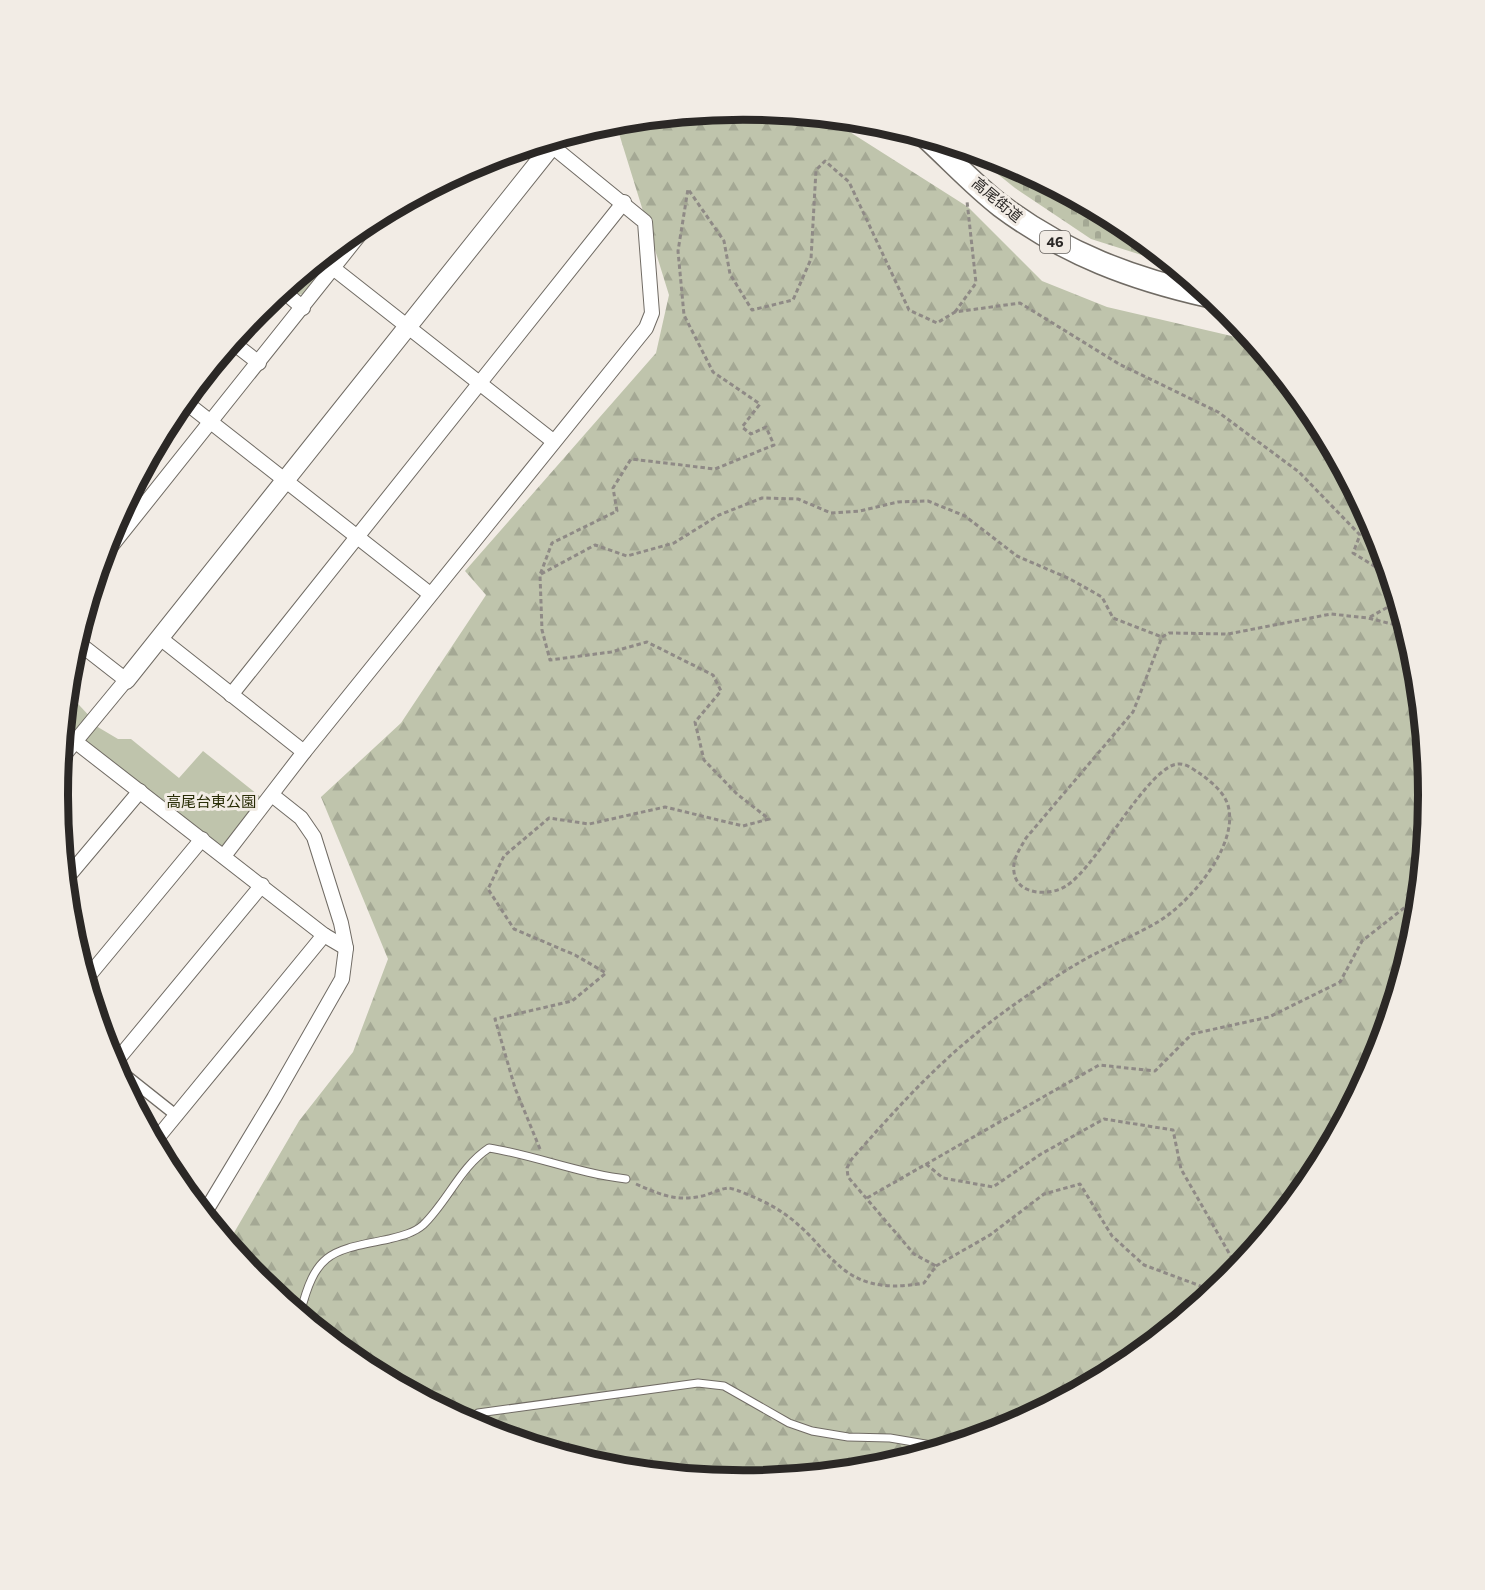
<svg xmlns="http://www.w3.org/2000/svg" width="1485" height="1590" viewBox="0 0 1485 1590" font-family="Commissioner,'Noto Sans JP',sans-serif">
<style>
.forest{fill:url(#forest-firs)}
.cemetery{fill:url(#cemetery-stones)}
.park{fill:#bfc4ac}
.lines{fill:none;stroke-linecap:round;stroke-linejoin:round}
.service-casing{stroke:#706b64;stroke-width:9}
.pedestrian-casing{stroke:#706b64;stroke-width:13}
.minor-casing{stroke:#706b64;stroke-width:16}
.tertiary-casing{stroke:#706b64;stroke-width:20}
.primary-casing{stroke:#706b64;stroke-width:25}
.path{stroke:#8f8a86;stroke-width:3;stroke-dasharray:4.5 3;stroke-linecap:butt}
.service{stroke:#fff;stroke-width:7}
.pedestrian{stroke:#fff;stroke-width:10}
.minor{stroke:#fff;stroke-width:14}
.tertiary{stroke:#fff;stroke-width:18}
.primary{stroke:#fff;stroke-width:22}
.labels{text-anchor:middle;stroke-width:6;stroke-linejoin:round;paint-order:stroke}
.shield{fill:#f2ece5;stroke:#67635f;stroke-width:1.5}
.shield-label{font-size:14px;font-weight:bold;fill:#2b2826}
.street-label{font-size:15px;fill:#2b2826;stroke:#f2ece5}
.park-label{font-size:15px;fill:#282c06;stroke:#f2ece5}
.rim{fill:none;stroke:#2b2826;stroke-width:8}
</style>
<defs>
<pattern id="forest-firs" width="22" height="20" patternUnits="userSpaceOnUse" patternTransform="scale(1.5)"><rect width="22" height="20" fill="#bfc4ac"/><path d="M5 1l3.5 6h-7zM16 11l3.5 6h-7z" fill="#a4a894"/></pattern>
<pattern id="cemetery-stones" width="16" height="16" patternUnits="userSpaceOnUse" patternTransform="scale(1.5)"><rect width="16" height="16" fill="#bfc4ac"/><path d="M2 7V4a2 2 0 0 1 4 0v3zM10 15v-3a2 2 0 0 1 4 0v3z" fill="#a4a894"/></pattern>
</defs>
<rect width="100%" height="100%" fill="#f2ece5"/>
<!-- forest -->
<polygon class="forest" points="743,110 752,113 835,119 842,127 968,207 1042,281 1107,307 1253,341 1313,414 1376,533 1415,662 1428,795 1415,929 1376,1058 1312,1176 1227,1280 1123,1365 1005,1428 876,1467 742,1480 608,1467 480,1428 361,1365 258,1279 228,1243 299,1121 353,1052 388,959 321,797 401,723 486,595 465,571 656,353 669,295 617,127 624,121"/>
<!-- cemetery -->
<polygon class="cemetery" points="969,151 1005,162 1124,225 1170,264 1091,239 1015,188"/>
<!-- park -->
<g class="park">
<polygon points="361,225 307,295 296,294 288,286"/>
<polygon points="67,692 93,720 91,723 118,739 131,739 179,778 203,751 267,802 224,856 63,732"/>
</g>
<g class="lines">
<defs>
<g id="service">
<path d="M300,1314c16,-63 30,-63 89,-75 12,-3 25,-6 34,-14 25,-24 37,-58 66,-77 46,7 90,26 137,31"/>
<polyline points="466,1421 478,1413 698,1383 724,1386 789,1423 812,1431 848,1437 890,1438 943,1447"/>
</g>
<polyline id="pedestrian" points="114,1066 177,1116"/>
<g id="minor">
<polyline points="333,268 553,441"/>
<polyline points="282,290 303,308"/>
<polyline points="232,342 259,363"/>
<polyline points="184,401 430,594"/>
<polyline points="101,559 372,219"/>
<polyline points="160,638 304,752"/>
<polyline points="231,695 624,202"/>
<polyline points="63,732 324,935 346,948"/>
<polyline points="60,760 126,680 76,641"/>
<polyline points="224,856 304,752 646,328 652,313 645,222 547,142"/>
<polyline points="65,880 140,791"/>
<polyline points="86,979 202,839"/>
<polyline points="113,1065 262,885"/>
<polyline points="154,1142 324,935"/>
<polyline points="204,1214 274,1098 342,979 346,948 341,923 314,837 301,818 272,795"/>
</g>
<polyline id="tertiary" points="126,680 558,138"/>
<path id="primary" d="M927,138c25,23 48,48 74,68 64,48 132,73 208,90"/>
</defs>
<!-- service casing -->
<use href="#service" class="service-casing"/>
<!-- pedestrian casing -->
<use href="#pedestrian" class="pedestrian-casing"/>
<!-- minor casing -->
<use href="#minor" class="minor-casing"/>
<!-- tertiary casing -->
<use href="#tertiary" class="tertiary-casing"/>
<!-- primary casing -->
<use href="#primary" class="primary-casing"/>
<!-- path -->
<g class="path">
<polyline points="955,312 976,283 967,201"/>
<polyline points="541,574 595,545 627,556 674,543 719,515 762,498 798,499 831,513 860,511 898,502 928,501 965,516 1017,556 1070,579 1102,597 1113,618 1162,637"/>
<polyline points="1370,617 1397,602"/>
<polyline points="540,1149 515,1088 495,1019 572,1001 606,973 575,955 514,929 488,889 504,856 549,818 589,824 665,807 743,826 769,819 737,794 704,760 695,722 721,691 713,675 647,642 611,652 550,660 542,630 540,575 552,543 617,511 613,488 631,459 715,469 774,445 766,427 751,434 742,427 760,404 713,372 684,315 678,251 688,189 724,241 730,274 752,310 793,300 811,259 816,170 825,161 849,182 909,310 937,323 955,312 1020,303 1119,364 1218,412 1299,472 1360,535 1353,553 1389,575"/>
<polyline points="926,1164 943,1178 993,1187 1041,1154 1104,1119 1173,1130 1181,1169 1237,1267"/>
<path d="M636,1184c20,9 38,17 61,13 10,-1 21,-8 31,-9 7,0 35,13 42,17 64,34 61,95 154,78l12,-17 -22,-12 -66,-77 -1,-9 4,-8c37,-42 77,-87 121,-123 32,-27 71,-53 108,-75 24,-14 52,-25 76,-39 32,-18 80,-74 73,-113 -2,-15 -15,-26 -27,-35 -7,-4 -15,-12 -24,-11 -30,2 -81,103 -112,122 -15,10 -49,10 -52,-14 -2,-13 6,-23 12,-34l107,-126 29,-75 7,-4 59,1 103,-20 37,4 36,9"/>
<polyline points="867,1198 1099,1065 1155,1071 1192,1034 1269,1017 1340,982 1362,941 1418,897"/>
<polyline points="936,1266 990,1235 1044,1194 1080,1184 1112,1236 1144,1265 1214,1291"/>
</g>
<!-- service -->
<use href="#service" class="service"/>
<!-- pedestrian -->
<use href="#pedestrian" class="pedestrian"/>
<!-- minor -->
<use href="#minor" class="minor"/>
<!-- tertiary -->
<use href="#tertiary" class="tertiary"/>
<!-- primary -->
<use href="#primary" class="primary"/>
</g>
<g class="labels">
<!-- shield labels -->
<rect class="shield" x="1040" y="231" width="30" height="22" rx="4.5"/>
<g class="shield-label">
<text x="1055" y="247">46</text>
</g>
<!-- street labels -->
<g class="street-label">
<text transform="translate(997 200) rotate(40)" y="5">高尾街道</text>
</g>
<!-- park labels -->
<g class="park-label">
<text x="211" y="807">高尾台東公園</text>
</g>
</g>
<!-- crop -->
<path d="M0 0H1485V1590H0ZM68 795a675 675 0 1 1 1350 0a675 675 0 1 1-1350 0Z" fill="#f2ece5" fill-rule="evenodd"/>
<path class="rim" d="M68 795a675 675 0 1 1 1350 0a675 675 0 1 1-1350 0Z"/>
</svg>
